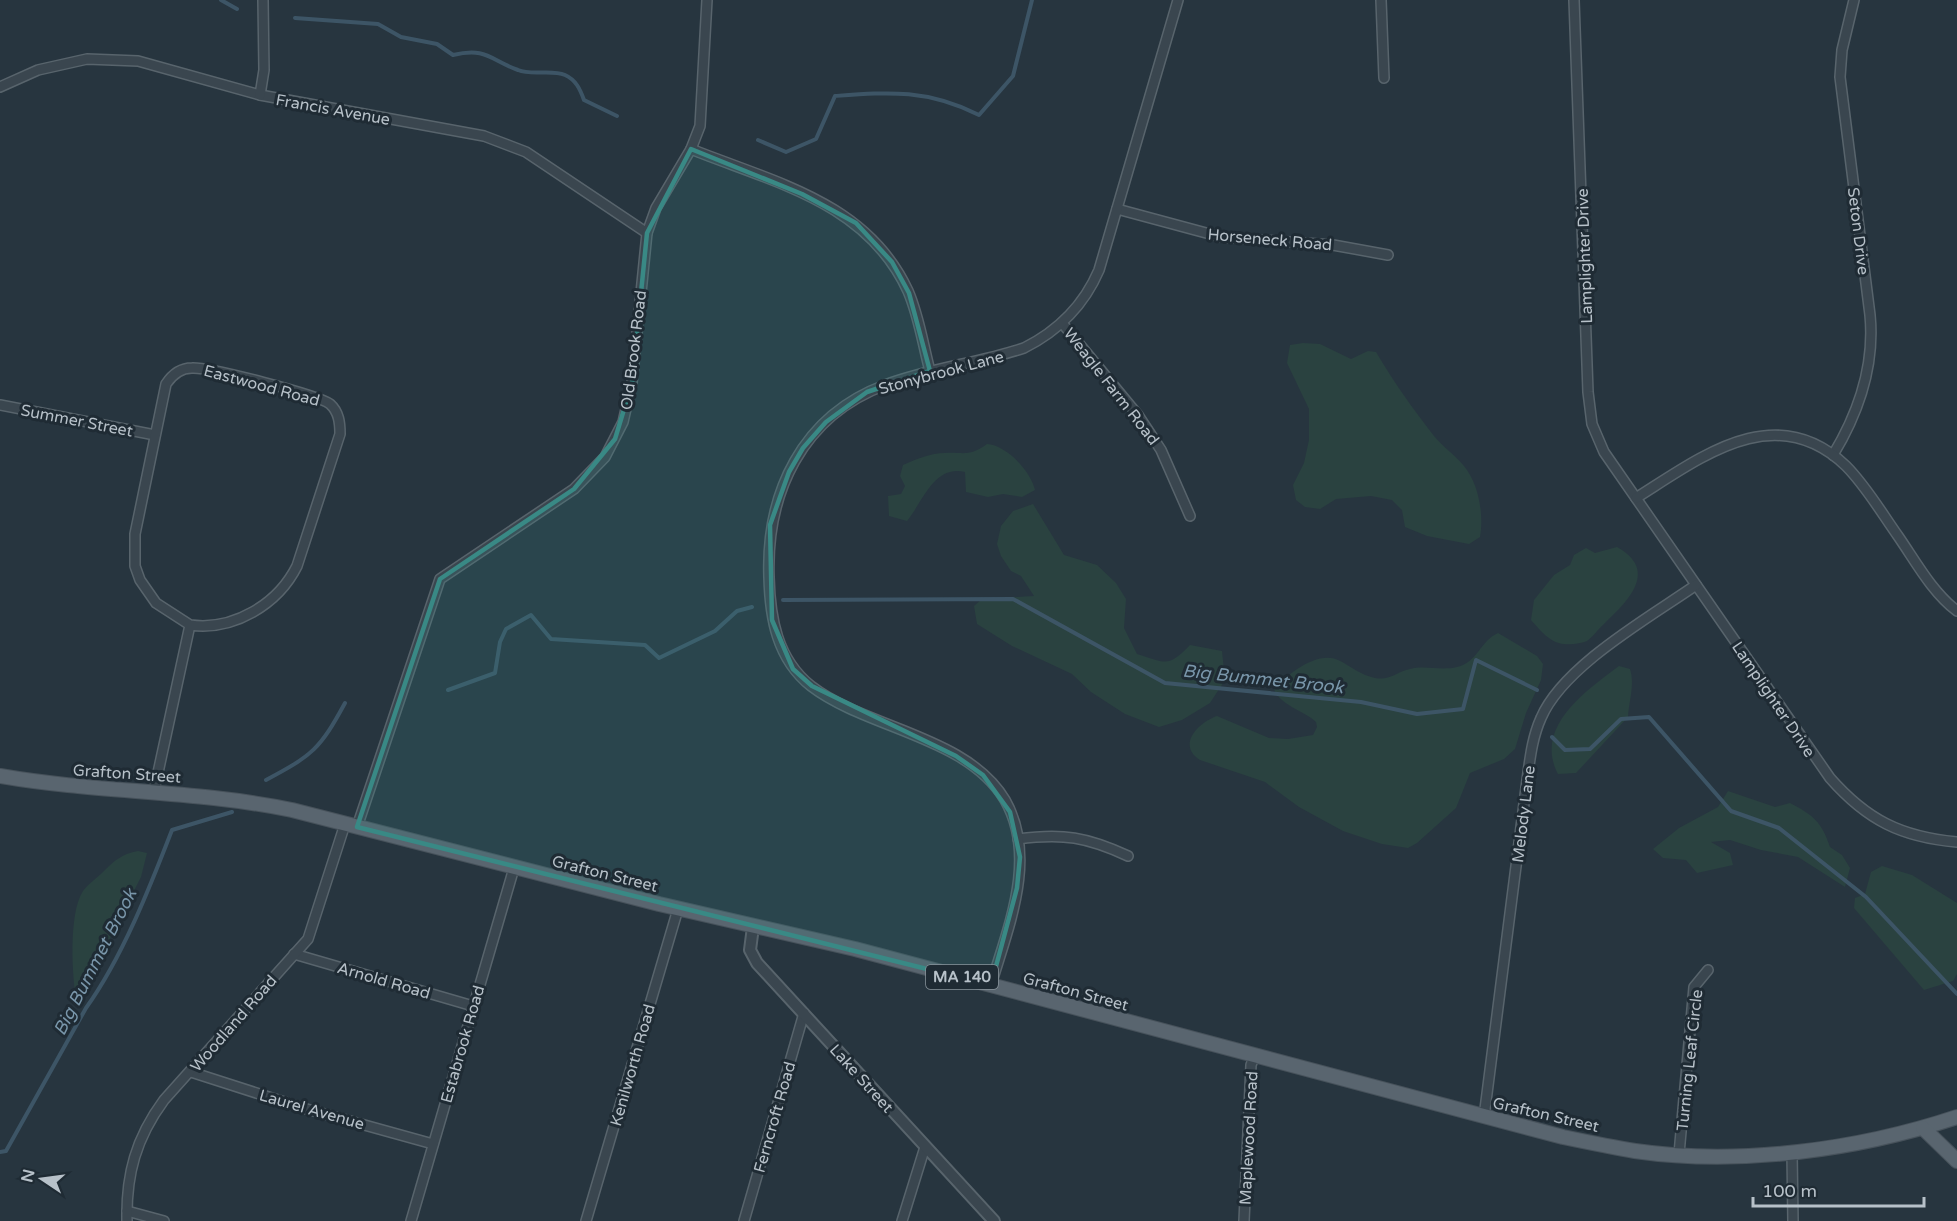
<svg xmlns="http://www.w3.org/2000/svg" width="1957" height="1221" viewBox="0 0 1957 1221" font-family="'Varela Round',sans-serif">
<style>
.green{fill:#2a4240}
.lines{fill:none;stroke-linecap:round;stroke-linejoin:round}
.stream{stroke:#3d5566;stroke-width:4}
.minor-casing{stroke:#58646c;stroke-width:12}
.tertiary-casing{stroke:#58646c;stroke-width:14}
.primary-casing{stroke:#47525b;stroke-width:16}
.minor{stroke:#3a464f;stroke-width:9}
.tertiary{stroke:#3a464f;stroke-width:10}
.primary{stroke:#59656f;stroke-width:14}
.marked{fill:#398985;fill-opacity:0.2;stroke:#398985;stroke-width:4.5;stroke-linejoin:round}
.labels{text-anchor:middle;stroke-width:6;stroke-linejoin:round;paint-order:stroke}
.shield{fill:#1f2b34;stroke:#89949c;stroke-width:1.5}
.shield-label{font-size:15px;font-weight:bold;fill:#b7c1c9}
.street-label{font-size:16px;fill:#b7c1c9;stroke:#1f2b34}
.water-label{font-size:18px;font-style:italic;fill:#7996aa;stroke:#1f2b34}
</style>
<rect width="100%" height="100%" fill="#27353f"/>
<!-- green -->
<g class="green">
<path d="M1303,343l17,1 31,15 17,-8 8,1c17,29 37,57 58,84 9,11 21,19 30,30 15,18 20,49 16,71l-11,7 -42,-8 -22,-9 -3,-17 -10,-10 -21,-4 -35,3 -16,10 -15,-2 -9,-7 -3,-15 11,-22 5,-23v-31l-22,-46 3,-18z"/>
<path d="M987,444c19,1 44,27 48,46l-13,7 -19,-3 -15,3 -22,-5 -1,-20c-31,-7 -41,28 -58,49l-18,-5 -1,-20 13,-2 4,-8 -5,-10 3,-11c14,-6 28,-12 42,-12 20,-1 24,4 42,-9z"/>
<path d="M1033,504l31,51 33,10 19,18 10,16 -2,29 13,26c29,9 31,14 53,-9l32,6 3,29 -15,23 -28,17 -23,7 -34,-13 -34,-22 -19,-18 -60,-28 -35,-22 -3,-18 8,-7 52,-3 -13,-20 -10,-5 -10,-15 -4,-12 4,-18 12,-15z"/>
<path d="M1617,547c43,24 10,55 -13,77 -6,5 -11,13 -17,17 -4,2 -17,4 -23,3 -14,-1 -24,-14 -33,-24l3,-20 20,-25 16,-10 4,-10 12,-7 9,5z"/>
<path d="M1498,633l39,23 6,8 -2,16 -15,33 -11,36 -11,10 -34,14 -14,35 -39,35 -9,5 -26,-4 -39,-13 -44,-24 -34,-25 -65,-22c-24,-15 -1,-38 17,-44l52,22 19,1 25,-4 4,-8 -1,-5c-11,-11 -37,-17 -42,-33 13,-15 44,-39 64,-29 13,6 22,15 37,18 15,3 23,-7 35,-9 15,-4 31,2 47,-2 21,-5 23,-26 41,-34z"/>
<path d="M1619,666l11,3c5,15 -1,32 -2,48l-52,56 -18,1c-25,-47 29,-84 61,-108z"/>
<path d="M1728,791l47,16 15,-4c23,12 32,19 40,44l12,8 8,13 -5,19 -47,-30 -37,-7 -31,-10 -19,2 19,11 3,12 -36,8 -11,-13 -23,-2 -10,-9 26,-21 39,-21z"/>
<path d="M138,851l9,2 -6,24 -31,61 -12,34 -21,33c-5,-26 -9,-91 6,-114 5,-7 14,-13 20,-19 12,-12 19,-18 35,-21z"/>
<polygon points="1882,866 1912,875 1957,903 1957,974 1953,981 1924,990 1854,908 1855,898 1865,894 1871,872"/>
</g>
<g class="lines">
<!-- stream -->
<g class="stream">
<polyline points="221,0 237,9"/>
<path d="M295,18l83,6 23,13 36,7 16,11c34,-8 37,5 65,15 14,6 33,-1 47,5 11,5 15,14 19,25l33,16"/>
<path d="M758,140l28,12 30,-13 19,-43c55,-4 92,-7 144,19l34,-39 19,-76"/>
<polyline points="783,600 1013,599 1165,683 1361,702 1417,714 1463,709 1476,660 1537,690"/>
<polyline points="448,690 495,673 500,642 506,629 531,615 551,639 645,645 659,658 715,631 737,611 752,607"/>
<polyline points="1552,737 1565,750 1590,749 1621,719 1649,717 1731,811 1779,828 1866,897 1957,994"/>
<path d="M266,780c47,-25 54,-31 79,-77"/>
<path d="M0,1152l6,-1 80,-143c36,-50 64,-121 86,-178l60,-18"/>
</g>
<defs>
<g id="minor">
<polyline points="1381,0 1384,78"/>
<path d="M1574,0l14,392 4,32 12,28 226,326c37,42 71,59 127,64"/>
<polyline points="0,87 38,70 87,59 138,61 260,95 484,136 526,152 647,233"/>
<polyline points="260,95 264,70 263,0"/>
<path d="M691,149c84,34 176,53 217,142 11,25 15,54 22,80"/>
<polyline points="1117,209 1221,237 1333,245 1388,255"/>
<polyline points="1062,323 1138,415 1161,450 1190,516"/>
<polyline points="0,405 155,435"/>
<path d="M1833,455c26,-43 42,-89 37,-140l-30,-238 2,-27 12,-50"/>
<path d="M1636,498c64,-40 139,-100 210,-32 20,20 35,46 52,70 18,26 34,56 59,75"/>
<path d="M154,791l36,-166 -34,-22 -16,-23 -5,-14v-32l31,-150c6,-9 15,-16 26,-16 17,-1 126,27 138,36 9,8 10,19 10,30l-43,132c-19,38 -63,65 -107,59"/>
<polyline points="357,827 440,579 574,489 605,457 623,422 632,383 647,233 656,208 691,149 700,126 707,0"/>
<path d="M1018,839c45,-6 69,-2 110,17"/>
<polyline points="294,954 473,1006"/>
<path d="M991,985c17,-58 47,-127 14,-185 -38,-64 -138,-71 -194,-114 -34,-27 -41,-68 -42,-109 -3,-84 33,-161 116,-192 45,-17 94,-22 139,-37 34,-17 60,-43 75,-78l79,-270"/>
<polyline points="191,1072 303,1108 433,1144"/>
<path d="M1484,1117l43,-337c3,-21 5,-42 14,-62 22,-52 109,-101 155,-133"/>
<polyline points="1792,1153 1793,1221"/>
<polyline points="1679,1154 1694,987 1708,970"/>
<polyline points="127,1211 164,1221"/>
<path d="M127,1221c-1,-47 9,-83 37,-121l144,-161 37,-115"/>
<polyline points="411,1221 514,868"/>
<polyline points="586,1221 678,909"/>
<polyline points="744,1221 804,1013"/>
<polyline points="902,1221 925,1147"/>
<polyline points="1244,1221 1251,1065 1255,1055"/>
</g>
<polyline id="tertiary" points="753,927 750,950 757,963 994,1221"/>
<g id="primary">
<path d="M0,776c97,17 195,14 292,34l367,94 196,45 708,188c24,5 48,10 72,14 104,15 223,-1 322,-34"/>
<polyline points="1923,1128 1957,1161"/>
</g>
</defs>
<!-- minor casing -->
<use href="#minor" class="minor-casing"/>
<!-- tertiary casing -->
<use href="#tertiary" class="tertiary-casing"/>
<!-- primary casing -->
<use href="#primary" class="primary-casing"/>
<!-- minor -->
<use href="#minor" class="minor"/>
<!-- tertiary -->
<use href="#tertiary" class="tertiary"/>
<!-- primary -->
<use href="#primary" class="primary"/>
</g>
<!-- marked area -->
<path class="marked" d="M691,149l111,45 54,29 36,39 17,31 21,78 -63,21 -41,30 -23,26 -14,24 -19,53 2,95 21,49 19,17 144,70 27,19 27,37 10,45 -3,31 -26,97 -634,-158 83,-248 134,-90 41,-50 17,-56 15,-150z"/>
<g class="labels">
<!-- shield labels -->
<rect class="shield" x="926" y="965" width="72" height="24" rx="4.5"/>
<g class="shield-label">
<text x="962" y="982">MA 140</text>
</g>
<!-- street labels -->
<g class="street-label">
<text transform="translate(333 109) rotate(10)" y="6">Francis Avenue</text>
<text transform="translate(1859 231) rotate(83)" y="6">Seton Drive</text>
<text transform="translate(1270 239) rotate(5)" y="6">Horseneck Road</text>
<text transform="translate(1584 256) rotate(-92)" y="6">Lamplighter Drive</text>
<text transform="translate(633 350) rotate(-83)" y="6">Old Brook Road</text>
<text transform="translate(941 372) rotate(-15)" y="6">Stonybrook Lane</text>
<text transform="translate(262 385) rotate(15)" y="6">Eastwood Road</text>
<text transform="translate(1112 386) rotate(52)" y="6">Weagle Farm Road</text>
<text transform="translate(77 420) rotate(11)" y="6">Summer Street</text>
<text transform="translate(1774 699) rotate(56)" y="6">Lamplighter Drive</text>
<text transform="translate(127 773) rotate(4)" y="6">Grafton Street</text>
<text transform="translate(1523 814) rotate(-83)" y="6">Melody Lane</text>
<text transform="translate(605 873) rotate(14)" y="6">Grafton Street</text>
<text transform="translate(384 980) rotate(16)" y="6">Arnold Road</text>
<text transform="translate(1076 991) rotate(15)" y="6">Grafton Street</text>
<text transform="translate(233 1023) rotate(-49)" y="6">Woodland Road</text>
<text transform="translate(462 1044) rotate(-74)" y="6">Estabrook Road</text>
<text transform="translate(1689 1060) rotate(-84)" y="6">Turning Leaf Circle</text>
<text transform="translate(632 1065) rotate(-74)" y="6">Kenilworth Road</text>
<text transform="translate(862 1078) rotate(48)" y="6">Lake Street</text>
<text transform="translate(312 1109) rotate(16)" y="6">Laurel Avenue</text>
<text transform="translate(1546 1114) rotate(13)" y="6">Grafton Street</text>
<text transform="translate(774 1117) rotate(-74)" y="6">Ferncroft Road</text>
<text transform="translate(1248 1138) rotate(-87)" y="6">Maplewood Road</text>
</g>
<!-- water labels -->
<g class="water-label">
<text transform="translate(1263 679) rotate(6)" y="6">Big Bummet Brook</text>
<text transform="translate(95 962) rotate(-63)" y="6">Big Bummet Brook</text>
</g>
</g>
<!-- north arrow -->
<g transform="translate(42 1179) rotate(283)" stroke="#1f2b34" stroke-width="4.5" paint-order="stroke">
<path d="M0-4.5L10 22L0 15L-10 22Z" fill="#b7c1c9"/>
<text y="-9" font-size="16" font-weight="bold" text-anchor="middle" fill="#b7c1c9">N</text>
</g>
<!-- scale -->
<path d="M1753 1197v9h171v-9" fill="none" stroke="#b7c1c9" stroke-width="3"/>
<text x="1762" y="1197" font-size="18" fill="#b7c1c9" stroke="#1f2b34" stroke-width="4.5" paint-order="stroke">100 m</text>
</svg>
